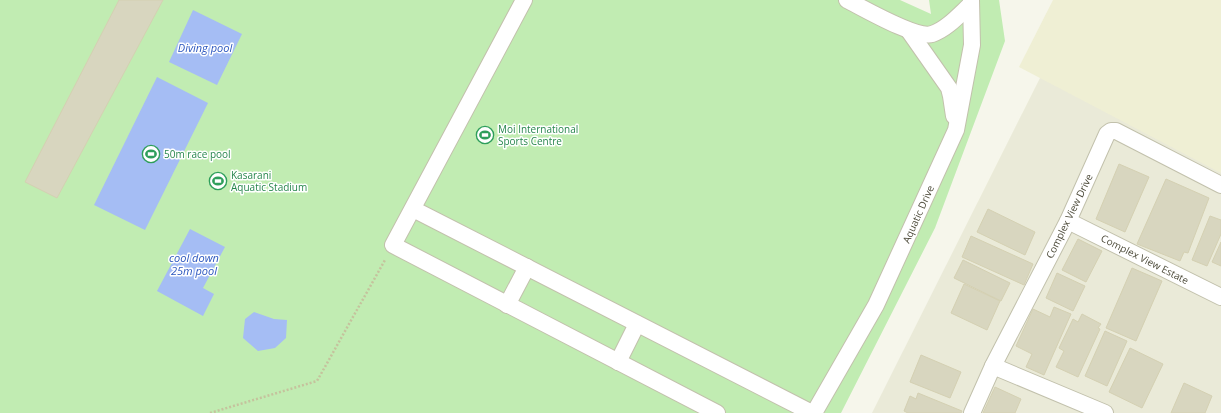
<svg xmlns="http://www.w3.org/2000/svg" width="1221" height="413" viewBox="0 0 1221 413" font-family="'Open Sans',sans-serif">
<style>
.residential{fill:#eaead8}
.education{fill:#efefd4}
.green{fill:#c1ecb2}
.water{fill:#a5bdf4}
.building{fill:#d8d6bf;stroke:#d4d0b2}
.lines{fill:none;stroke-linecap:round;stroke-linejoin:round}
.minor-casing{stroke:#c2c1ac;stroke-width:18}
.path{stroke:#c5c29d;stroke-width:2.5;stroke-dasharray:2 2;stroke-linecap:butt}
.minor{stroke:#fff;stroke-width:16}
.labels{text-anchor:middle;stroke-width:3;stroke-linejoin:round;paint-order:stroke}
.leisure-label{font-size:10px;fill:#27864d;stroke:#fff;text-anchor:start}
.street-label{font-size:10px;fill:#4b4938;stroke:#fff}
.water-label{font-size:11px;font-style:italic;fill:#2a55be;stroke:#fff}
</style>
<rect width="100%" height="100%" fill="#f6f6eb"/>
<!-- residential -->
<polygon class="residential" points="1041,76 1221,171 1221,413 872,413"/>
<!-- education -->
<polygon class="education" points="1053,0 1221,0 1221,173 1019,67"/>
<!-- green -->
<polygon class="green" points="0,0 900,0 931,14 929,0 999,0 1005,41 935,228 841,413 0,413"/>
<!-- water -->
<g class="water">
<polygon points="193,10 242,34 217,85 169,62"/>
<polygon points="157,77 208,103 145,230 94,205"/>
<polygon points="190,229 225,247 203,288 214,294 203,316 157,291"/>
<polygon points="254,312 274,319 287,320 286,338 275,348 258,351 243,338 245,319"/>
</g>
<!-- building -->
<g class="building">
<polygon points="119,0 163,0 57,198 25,182"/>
<polygon points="1119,164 1149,177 1125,232 1096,219"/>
<polygon points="1166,179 1209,198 1188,253 1184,252 1180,261 1137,244"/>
<polygon points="988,209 1035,232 1025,255 977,232"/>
<polygon points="1210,216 1221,220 1221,234 1207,266 1192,260"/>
<polygon points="971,236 1033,264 1024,285 962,257"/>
<polygon points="1078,239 1102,251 1086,282 1062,270"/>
<polygon points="1221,242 1221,266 1212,262"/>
<polygon points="963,260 1010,283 1001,301 954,278"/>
<polygon points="1132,268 1162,281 1136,341 1106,328"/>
<polygon points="1057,273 1085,286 1073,311 1046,298"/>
<polygon points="964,284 1000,301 987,330 951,313"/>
<polygon points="1054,307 1071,314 1044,375 1026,367 1032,354 1016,346 1033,309 1050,317"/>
<polygon points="1082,314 1101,324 1098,328 1100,329 1078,377 1056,367 1064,351 1059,348 1073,319 1078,322"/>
<polygon points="1105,331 1127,341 1107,386 1085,376"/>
<polygon points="1130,348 1163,364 1142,408 1109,392"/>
<polygon points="921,355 961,372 950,398 910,382"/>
<polygon points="1184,383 1212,396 1205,413 1171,413"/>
<polygon points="995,387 1021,399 1015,413 983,413"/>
<polygon points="918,393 962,411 961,413 908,413 904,411 910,396 916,399"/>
</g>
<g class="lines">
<defs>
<g id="minor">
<polyline points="524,0 393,245 717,413"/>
<path d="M847,0c16,8 69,39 85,34 15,-5 28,-20 39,-30"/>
<polyline points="909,31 949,88 951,96 954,116"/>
<polyline points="413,209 812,413"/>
<polyline points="1068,221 1221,297"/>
<polyline points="507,305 527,267"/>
<polyline points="618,362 637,324"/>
<polyline points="993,366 1105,413"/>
<polyline points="814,413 876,305 956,130 972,45 971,0"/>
<polyline points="972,413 993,366 1068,221 1107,134 1111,131 1116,131 1221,185"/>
</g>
</defs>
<!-- minor casing -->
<use href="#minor" class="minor-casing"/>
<!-- path -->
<polyline class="path" points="210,413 317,381 385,260"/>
<!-- minor -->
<use href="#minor" class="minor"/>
</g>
<!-- icons -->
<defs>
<symbol id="stadium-ring" viewBox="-11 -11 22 22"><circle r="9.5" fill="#fff" stroke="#2e9e5b" stroke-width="1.5"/><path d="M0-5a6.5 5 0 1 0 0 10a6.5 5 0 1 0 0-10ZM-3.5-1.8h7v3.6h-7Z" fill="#2e9e5b"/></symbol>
</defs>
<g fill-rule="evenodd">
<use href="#stadium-ring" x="475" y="125" width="20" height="20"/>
<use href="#stadium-ring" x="141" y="144" width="20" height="20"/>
<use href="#stadium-ring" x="208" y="171" width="20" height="20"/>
</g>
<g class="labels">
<!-- leisure labels -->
<g class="leisure-label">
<text x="498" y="133">Moi International<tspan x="498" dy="12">Sports Centre</tspan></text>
<text x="164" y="158">50m race pool</text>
<text x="231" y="179">Kasarani<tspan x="231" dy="12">Aquatic Stadium</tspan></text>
</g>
<!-- street labels -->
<g class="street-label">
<text transform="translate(918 214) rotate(-66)" y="4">Aquatic Drive</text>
<text transform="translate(1069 216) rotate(-64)" y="4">Complex View Drive</text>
<text transform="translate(1145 259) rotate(27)" y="4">Complex View Estate</text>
</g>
<!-- water labels -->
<g class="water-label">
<text x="205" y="52">Diving pool</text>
<text x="194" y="262">cool down<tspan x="194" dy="13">25m pool</tspan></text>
</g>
</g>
</svg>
